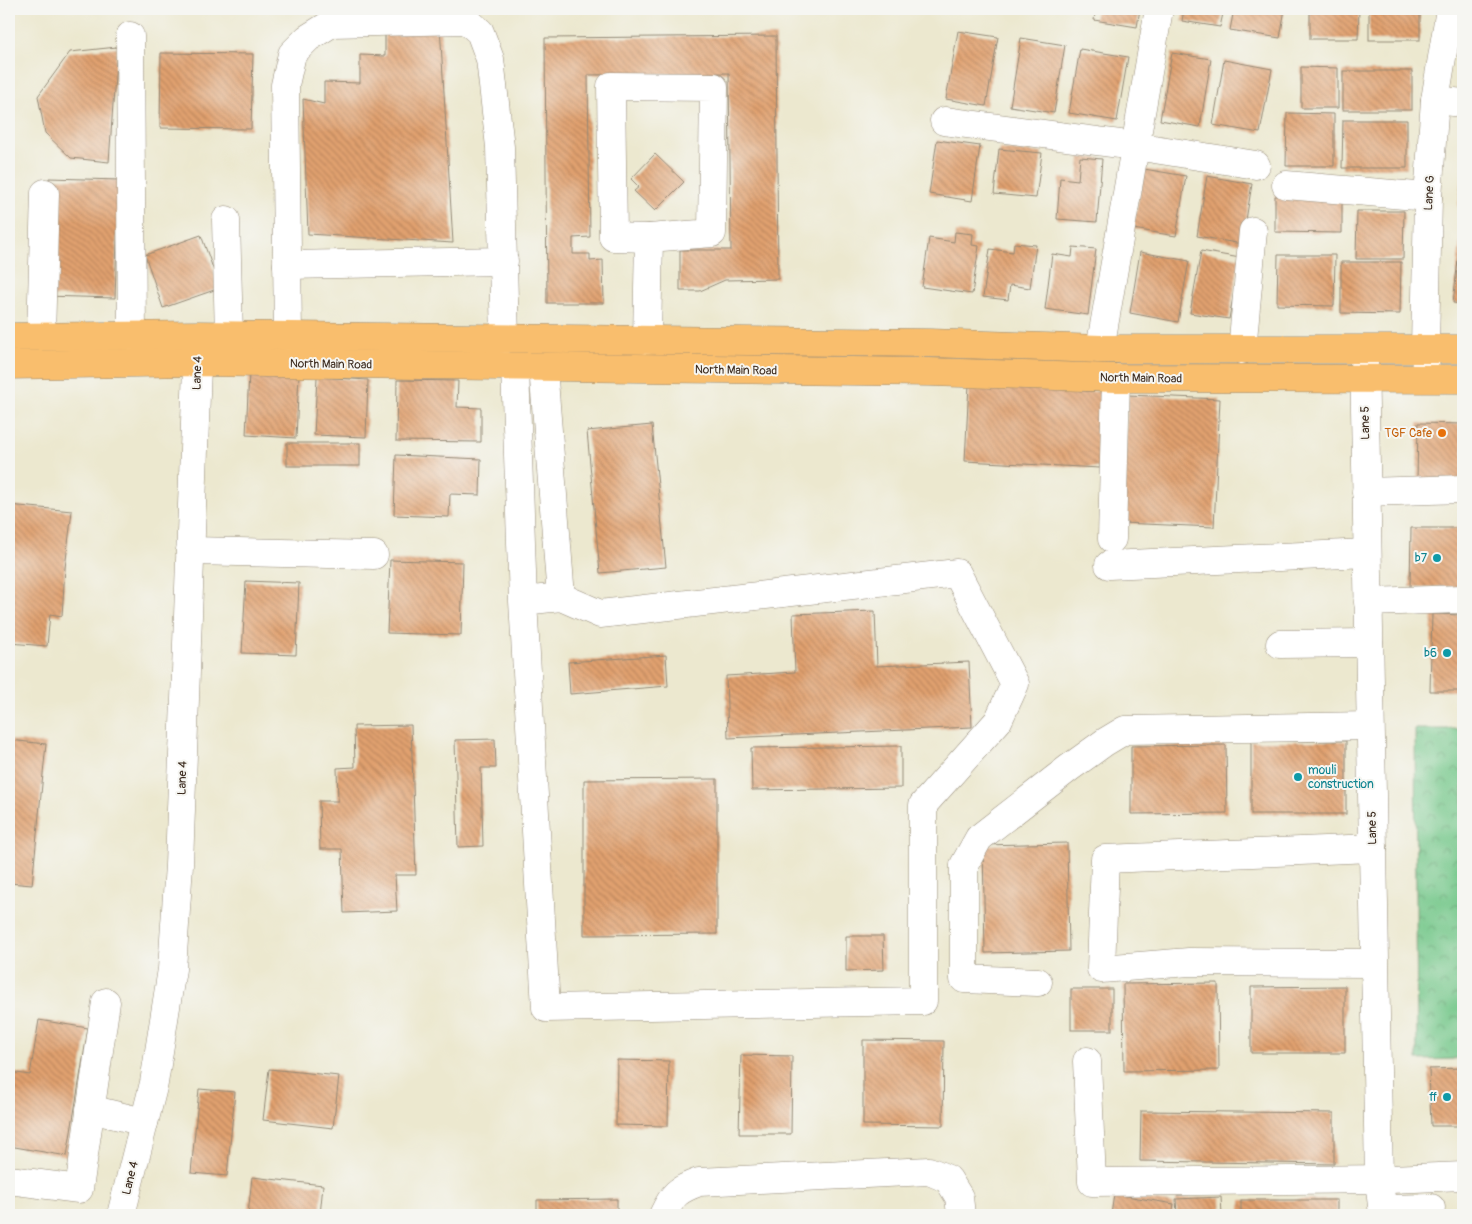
<svg xmlns="http://www.w3.org/2000/svg" width="1472" height="1224" viewBox="0 0 1472 1224" font-family="Pangolin,sans-serif">
<style>
.park{fill:url(#park-crowns);stroke:#587954}
.building{fill:url(#building-back-hatch)}
.lines{fill:none;stroke-linecap:round;stroke-linejoin:round}
.minor-casing{stroke:#948976;stroke-width:29}
.major-casing{stroke:#948976;stroke-width:29}
.minor{stroke:#fff;stroke-width:28}
.major{stroke:#f9be6d;stroke-width:28}
.food-dot{fill:#e8710a;stroke:#f6f6f2;stroke-width:2}
.culture-dot{fill:#0f9aa8;stroke:#f6f6f2;stroke-width:2}
.labels{text-anchor:middle;stroke-width:4;stroke-linejoin:round;paint-order:stroke}
.street-label{font-size:12px;fill:#3b2a1e;stroke:#f6f6f2}
.food-label{font-size:12px;fill:#c56008;stroke:#f6f6f2;text-anchor:end}
.culture-label{font-size:12px;fill:#0d838f;stroke:#f6f6f2;text-anchor:end}
</style>
<defs>
<pattern id="park-crowns" width="20" height="18" patternUnits="userSpaceOnUse" patternTransform="scale(1.25)"><rect width="20" height="18" fill="#76c88b"/><path d="M2 6a3 3 0 1 1 6 0M12 15a3 3 0 1 1 6 0" fill="none" stroke="#62a371"/></pattern>
<pattern id="building-back-hatch" width="6" height="6" patternUnits="userSpaceOnUse" patternTransform="scale(1.25)"><rect width="6" height="6" fill="#e1a16f"/><path d="M-1 5l2 2M0 0l6 6M5-1l2 2" fill="none" stroke="#b8835b"/></pattern>
</defs>
<rect width="100%" height="100%" fill="#f6f6f2"/>
<filter id="ink" filterUnits="userSpaceOnUse"><feTurbulence type="fractalNoise" baseFrequency=".02" numOctaves="2"/><feDisplacementMap in="SourceGraphic" scale="10" xChannelSelector="R" yChannelSelector="G"/><feConvolveMatrix kernelMatrix="1 2 1 2 8 2 1 2 1" color-interpolation-filters="sRGB"/></filter>
<filter id="wash" filterUnits="userSpaceOnUse"><feTurbulence type="fractalNoise" baseFrequency=".0096" numOctaves="4" result="noise"/><feDisplacementMap in="SourceGraphic" scale="20" xChannelSelector="R" yChannelSelector="G"/><feGaussianBlur stdDeviation="1.12" result="paint"/><feColorMatrix in="noise" values="0 0 0 0 0 0 0 0 0 0 0 0 0 0 0 0 0 1.4 0 .05"/><feComposite in="paint" operator="in"/></filter>
<g filter="url(#wash)">
<rect width="100%" height="100%" fill="#ece8cf"/>
<!-- park -->
<polygon class="park" points="1415,729 1463,729 1463,1059 1417,1060"/>
<g id="blocks">
<!-- building -->
<g class="building">
<polygon points="1096,9 1140,9 1137,27 1094,20"/>
<polygon points="1184,9 1224,9 1220,27 1182,21"/>
<polygon points="1234,9 1285,9 1280,38 1230,30"/>
<polygon points="1310,9 1359,9 1358,39 1310,39"/>
<rect x="1369" y="9" width="51" height="31"/>
<polygon points="385,26 440,26 453,243 308,234 303,99 324,104 324,82 360,83 360,55 385,56"/>
<polygon points="958,31 998,37 986,106 946,99"/>
<polygon points="776,36 778,279 725,280 700,291 680,291 680,250 731,250 729,73 588,75 590,237 573,238 573,254 590,254 590,261 603,260 604,303 547,303 545,38"/>
<polygon points="1021,38 1065,45 1054,113 1010,106"/>
<polygon points="117,47 109,162 71,158 45,133 38,96 70,52"/>
<polygon points="1080,49 1128,57 1117,121 1069,113"/>
<polygon points="161,53 253,54 251,129 160,128"/>
<polygon points="1172,53 1211,59 1200,127 1160,120"/>
<polygon points="1224,60 1272,69 1260,133 1213,125"/>
<polygon points="1301,67 1338,68 1338,108 1301,108"/>
<rect x="1343" y="71" width="69" height="39"/>
<polygon points="1287,113 1334,114 1334,166 1286,166"/>
<polygon points="1343,120 1407,120 1407,168 1342,168"/>
<polygon points="937,140 980,146 972,201 929,194"/>
<polygon points="999,149 1042,153 1036,198 994,194"/>
<polygon points="655,154 684,182 655,211 634,191 639,187 631,179"/>
<polygon points="1080,157 1102,159 1097,222 1057,219 1060,178 1078,180"/>
<polygon points="1144,169 1186,176 1176,236 1133,229"/>
<polygon points="1207,176 1252,184 1242,244 1197,236"/>
<polygon points="49,178 119,180 115,298 44,296"/>
<polygon points="1462,178 1463,178 1463,208 1458,207"/>
<polygon points="1275,196 1342,196 1342,233 1275,232"/>
<polygon points="1357,211 1404,211 1403,259 1356,259"/>
<polygon points="955,232 973,234 972,245 979,246 972,294 922,287 929,238 954,242"/>
<polygon points="1461,233 1463,234 1463,304 1453,303"/>
<polygon points="201,235 220,288 163,308 145,255"/>
<polygon points="1014,243 1036,245 1030,288 1010,285 1008,300 983,297 990,249 1013,252"/>
<polygon points="1073,247 1096,249 1088,315 1045,309 1052,254 1072,257"/>
<polygon points="1201,251 1240,258 1229,319 1190,313"/>
<polygon points="1140,252 1189,261 1178,322 1130,313"/>
<polygon points="1278,255 1335,255 1334,306 1277,305"/>
<polygon points="1341,262 1401,262 1400,314 1341,313"/>
<polygon points="249,372 299,374 296,438 246,435"/>
<polygon points="317,377 368,380 366,437 314,435"/>
<polygon points="397,380 458,381 457,407 481,408 481,442 396,441"/>
<polygon points="969,384 1104,392 1100,468 965,461"/>
<polygon points="1128,395 1220,399 1214,527 1121,523"/>
<polygon points="1418,423 1463,424 1463,483 1417,482"/>
<polygon points="652,425 666,567 600,573 587,431"/>
<rect x="287" y="443" width="73" height="23"/>
<polygon points="396,455 481,459 480,495 450,494 449,517 394,515"/>
<polygon points="9,505 72,511 65,568 62,616 50,614 47,646 9,643"/>
<polygon points="1411,528 1463,528 1463,587 1410,587"/>
<polygon points="390,560 463,562 461,635 387,633"/>
<polygon points="246,581 299,583 296,655 242,653"/>
<polygon points="875,611 877,666 969,662 972,727 728,738 726,676 795,672 793,614"/>
<polygon points="1432,614 1463,615 1463,691 1430,691"/>
<polygon points="666,655 668,686 570,694 568,662"/>
<polygon points="411,725 416,875 395,875 397,911 344,913 342,849 320,849 319,801 338,801 337,768 355,767 354,726"/>
<polygon points="495,739 496,768 481,768 483,846 458,847 455,740"/>
<polygon points="9,740 46,744 32,885 9,883"/>
<rect x="1251" y="741" width="95" height="73"/>
<polygon points="1226,745 1227,813 1131,814 1131,746"/>
<polygon points="901,746 901,788 752,790 751,748"/>
<polygon points="717,779 717,934 584,935 584,780"/>
<polygon points="1067,843 1069,951 985,953 983,845"/>
<polygon points="846,936 883,936 884,970 846,971"/>
<polygon points="1218,983 1219,1070 1124,1071 1123,984"/>
<polygon points="1345,986 1345,1053 1251,1053 1251,987"/>
<rect x="1071" y="989" width="41" height="41"/>
<polygon points="39,1020 88,1028 67,1156 9,1146 9,1082 10,1072 30,1075"/>
<polygon points="863,1040 944,1041 943,1126 863,1125"/>
<polygon points="741,1055 792,1056 791,1134 739,1134"/>
<polygon points="617,1060 669,1061 668,1126 616,1125"/>
<polygon points="1463,1068 1463,1126 1431,1126 1429,1069"/>
<polygon points="269,1069 339,1076 333,1128 263,1120"/>
<polygon points="199,1089 235,1092 227,1176 191,1173"/>
<polygon points="1141,1111 1334,1113 1334,1164 1140,1161"/>
<polygon points="252,1177 323,1185 320,1215 248,1215"/>
<polygon points="1114,1194 1174,1204 1172,1215 1111,1215"/>
<polygon points="1221,1197 1222,1215 1177,1215 1176,1199"/>
<polygon points="617,1199 617,1215 537,1215 537,1200"/>
<rect x="1241" y="1200" width="96" height="15"/>
</g>
</g>
</g>
<g filter="url(#ink)">
<use href="#blocks" fill-opacity="0" stroke="#948976" stroke-width="1"/>
<g class="lines">
<defs>
<g id="minor">
<polyline points="130,36 132,336"/>
<polygon points="611,86 714,87 712,233 649,238 613,237"/>
<polyline points="1435,100 1463,103"/>
<polyline points="944,121 1135,146 1256,165"/>
<polyline points="1286,185 1428,197"/>
<polyline points="226,220 229,336"/>
<polyline points="287,265 504,261"/>
<polyline points="41,336 45,193"/>
<polyline points="288,336 285,85 292,54 308,38 332,23 466,20 480,32 490,59 500,147 505,339"/>
<polyline points="647,340 649,238"/>
<polyline points="1100,349 1159,9"/>
<polyline points="1242,350 1253,231"/>
<polyline points="1364,354 1379,1180 1383,1215"/>
<polyline points="515,367 523,601 546,1008 923,1001 923,805 998,721 1015,684 957,573 600,614 561,597 523,601"/>
<polyline points="543,367 561,597"/>
<polyline points="1426,378 1425,348 1428,197 1435,100 1450,9"/>
<polyline points="1366,492 1463,489"/>
<polyline points="1112,539 1116,378"/>
<polyline points="190,551 374,555"/>
<polyline points="1109,565 1367,553"/>
<polyline points="1368,602 1463,599"/>
<polyline points="1280,644 1369,643"/>
<polyline points="1373,848 1105,859 1101,969 1189,962 1374,963"/>
<polyline points="1038,982 964,979 964,865 979,838 1069,768 1105,742 1125,730 1370,726"/>
<polyline points="1087,1061 1092,1182 1390,1179 1463,1176"/>
<polyline points="90,1109 144,1122"/>
<polyline points="9,1180 79,1189 106,1002"/>
<polyline points="1383,1209 1431,1208"/>
<polyline points="121,1215 154,1083 172,969 179,865 198,339"/>
<path d="M663,1215c10,-21 14,-25 36,-33l230,-11 19,8 11,18 2,18"/>
</g>
<g id="major">
<polyline points="9,337 198,335 930,343 1100,349 1463,349"/>
<polyline points="9,365 198,362 929,372 1116,378 1463,379"/>
</g>
</defs>
<!-- minor casing -->
<use href="#minor" class="minor-casing"/>
<!-- major casing -->
<use href="#major" class="major-casing"/>
<!-- minor -->
<use href="#minor" class="minor"/>
<!-- major -->
<use href="#major" class="major"/>
</g>
</g>
<!-- markers -->
<circle class="food-dot" cx="1442" cy="433" r="5"/>
<g class="culture-dot">
<circle cx="1437" cy="558" r="5"/>
<circle cx="1447" cy="653" r="5"/>
<circle cx="1298" cy="777" r="5"/>
<circle cx="1447" cy="1097" r="5"/>
</g>
<g class="labels">
<!-- street labels -->
<g class="street-label">
<text transform="translate(1429 193) rotate(-87)" y="4">Lane G</text>
<text transform="translate(331 364) rotate(1)" y="4">North Main Road</text>
<text transform="translate(736 370) rotate(1)" y="4">North Main Road</text>
<text transform="translate(197 373) rotate(-88)" y="4">Lane 4</text>
<text transform="translate(1141 378) rotate(1)" y="4">North Main Road</text>
<text transform="translate(1365 423) rotate(-91)" y="4">Lane 5</text>
<text transform="translate(182 778) rotate(-88)" y="4">Lane 4</text>
<text transform="translate(1372 828) rotate(-91)" y="4">Lane 5</text>
<text transform="translate(130 1178) rotate(-76)" y="4">Lane 4</text>
</g>
<!-- food labels -->
<g class="food-label">
<text x="1432" y="437">TGF Cafe</text>
</g>
<!-- culture labels -->
<g class="culture-label">
<text x="1427" y="562">b7</text>
<text x="1437" y="657">b6</text>
<text x="1308" y="774" text-anchor="start">mouli<tspan x="1308" dy="14">construction</tspan></text>
<text x="1437" y="1101">ff</text>
</g>
</g>
<!-- margin -->
<rect width="1472" height="1224" fill="none" stroke="#f6f6f2" stroke-width="30"/>
</svg>
